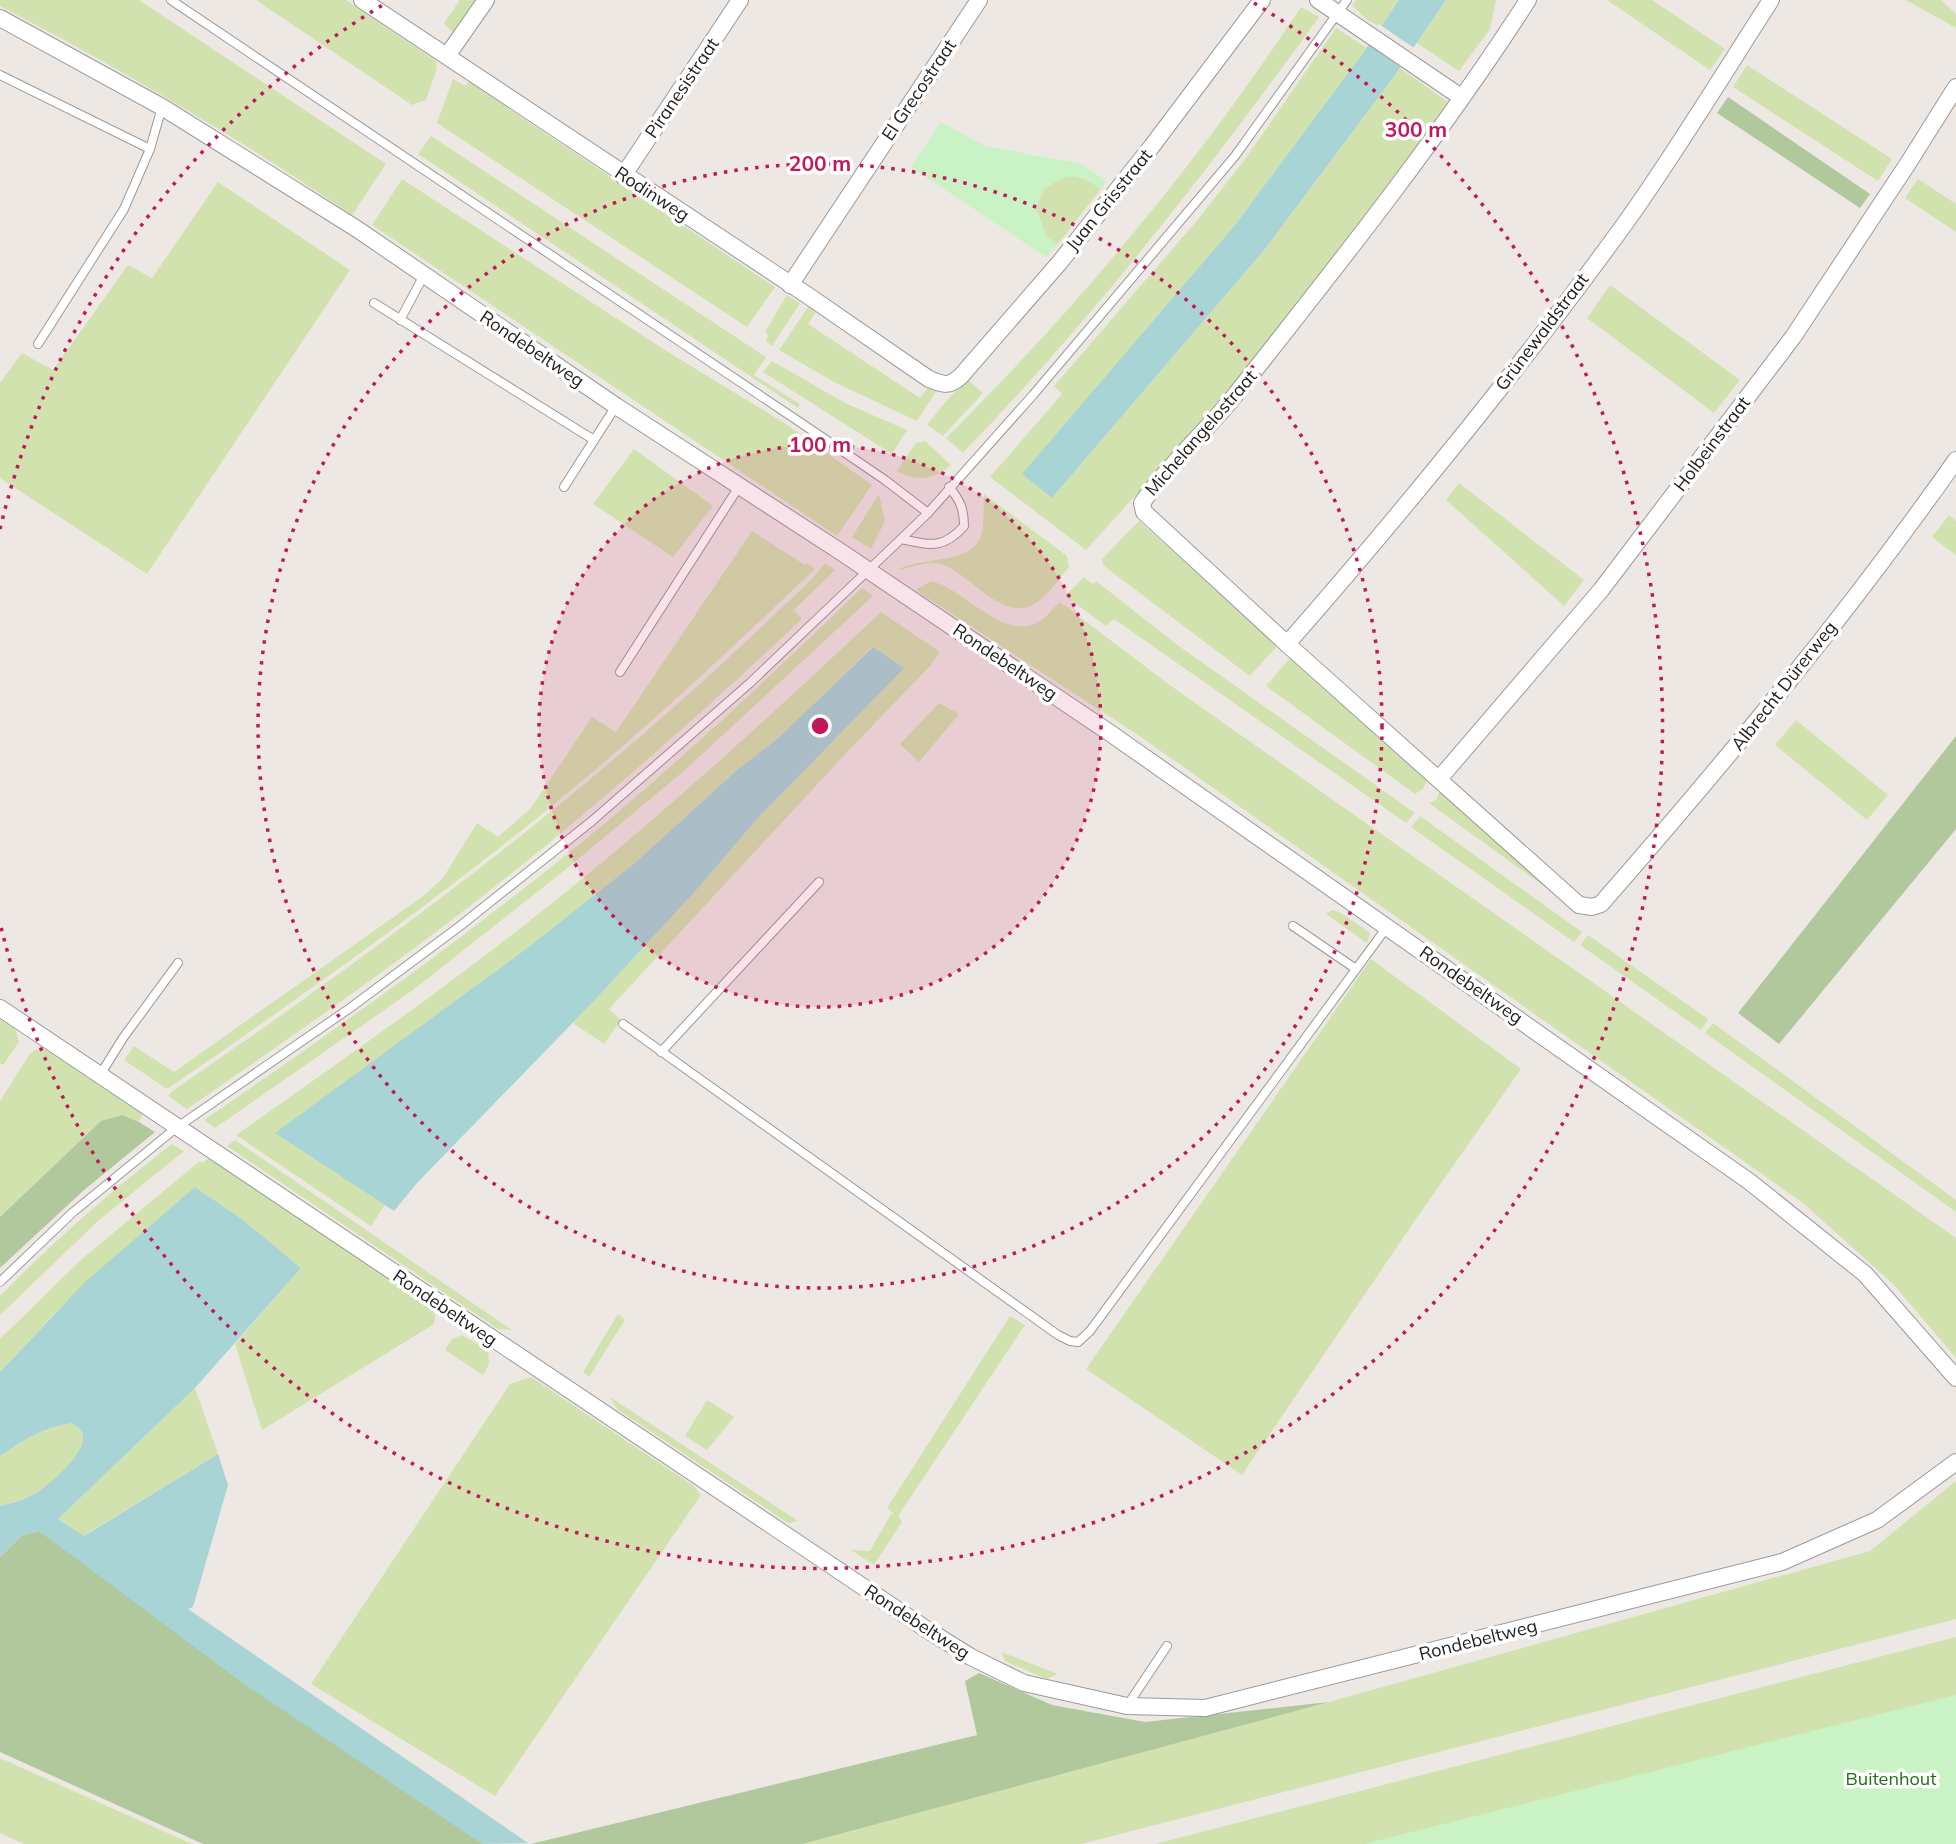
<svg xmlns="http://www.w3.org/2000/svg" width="1956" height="1844" viewBox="0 0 1956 1844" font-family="Mulish,sans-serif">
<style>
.grass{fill:#d2e2ae}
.forest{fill:#b1c89d}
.park{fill:#c9f3c4}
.water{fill:#a8d4d6}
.pier{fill:#ede8e4}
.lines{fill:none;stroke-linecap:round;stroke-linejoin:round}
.lane-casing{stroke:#9a9a9a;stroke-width:10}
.street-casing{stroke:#9a9a9a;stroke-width:18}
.lane{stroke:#fff;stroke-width:8}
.street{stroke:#fff;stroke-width:16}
.ring{fill:none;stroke:#c2185b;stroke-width:3.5;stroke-dasharray:3.5 7}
.labels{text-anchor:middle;stroke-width:7;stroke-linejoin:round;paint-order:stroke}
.street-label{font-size:18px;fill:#1d1d1d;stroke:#fff}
.park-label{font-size:18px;fill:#206f17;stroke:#fff}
.centre{fill:#c2185b;stroke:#fff;stroke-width:3.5}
.ring-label{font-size:21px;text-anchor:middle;font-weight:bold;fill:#c2185b;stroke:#fff;stroke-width:7;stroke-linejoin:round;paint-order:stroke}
</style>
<rect width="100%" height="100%" fill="#ede8e4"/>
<!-- grass -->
<g class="grass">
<path d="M0,0h139l247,164 -34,51c-113,-77 -231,-146 -352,-209z"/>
<polygon points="256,0 346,0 436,61 437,68 426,100 412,105"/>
<polygon points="460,0 476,0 453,33 444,23"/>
<polygon points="1356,0 1399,0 1381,27 1367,20 1352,5"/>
<polygon points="1446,0 1496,0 1490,29 1459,71 1417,43"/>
<polygon points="1607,0 1652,0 1725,49 1710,70"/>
<polygon points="1906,0 1941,0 1956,14 1956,28"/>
<path d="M1301,7l18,10c-110,153 -226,301 -356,436l-17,-15c132,-131 253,-276 355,-431z"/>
<polygon points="1336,28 1367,48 1235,225 1023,473 1052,498 1265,249 1400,68 1448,102 1400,171 1234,386 1086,550 990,477 1062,394 1054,386 1195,223 1246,158"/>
<polygon points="1747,65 1892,159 1878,181 1733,87"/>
<polygon points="453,79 465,86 469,82 775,287 747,327 437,123"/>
<polygon points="431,136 766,357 754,375 800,404 798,408 418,154"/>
<path d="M1066,175c14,2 25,4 34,15l-42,54 -12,-7 -10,-29 8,-19z"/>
<polygon points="402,179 668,352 786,424 872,485 837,536 372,225"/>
<polygon points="1918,179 1956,204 1956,232 1905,198"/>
<polygon points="218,182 350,270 147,574 0,478 0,383 22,353 53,370 128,265 152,278"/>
<polygon points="1610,285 1740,380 1714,413 1587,318"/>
<polygon points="787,295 800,303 772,346 766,341 768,335 765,332"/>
<polygon points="808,307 816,312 808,324 920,398 929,386 937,390 917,421 834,382 779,350"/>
<polygon points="772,361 845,403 907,430 892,454 763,372"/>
<polygon points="968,380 983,393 943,436 927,425 947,400"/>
<path d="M925,441l26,24c-17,15 -34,17 -54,6l19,-28z"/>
<polygon points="634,449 713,506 673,557 593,504"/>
<polygon points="1459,483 1584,580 1564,606 1446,500"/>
<polygon points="879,494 885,521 871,549 852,537"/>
<path d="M984,494l83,62 2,11c-10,12 -21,28 -33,36 -30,21 -64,-26 -90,-37 -17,-8 -32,3 -47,3 22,-12 70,-5 81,-31 5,-11 3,-31 4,-44z"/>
<polygon points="1949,515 1956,521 1956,555 1932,537"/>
<polygon points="1139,521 1278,645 1250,676 1104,566 1102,559"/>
<path d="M752,531l53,34 2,-2 8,6c-78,74 -156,148 -239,217 -131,109 -269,207 -409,303l-43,-29 10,-14 40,26 248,-175 21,-19 34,-55 21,14 33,-29 61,-91 24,15z"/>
<path d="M825,563l10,7 -41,40 8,9c-113,106 -229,209 -353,303 -85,65 -174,126 -262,187l-19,-13 3,-4c178,-122 351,-249 512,-393 32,-29 63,-57 94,-87 16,-15 34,-30 48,-49z"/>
<polygon points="1084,577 1093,584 1096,581 1176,644 1415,813 1406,823 1114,619 1106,626 1065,596"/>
<path d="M931,581c33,7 74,63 109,40 7,-4 13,-13 20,-19l111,84 785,552v120l-62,-73 -91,-82 -665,-468 -223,-145z"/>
<path d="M862,588l11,8 -188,174 -120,100 -152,120 -198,138 -11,-8c137,-94 272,-190 400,-296 89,-75 174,-155 258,-236z"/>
<path d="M881,612l59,40 -9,13 -80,83 -242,261 12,11 -17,24 -31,-21 127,-137 55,-65 148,-153 -31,-21 -95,92 -40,31 -102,93 -109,86 -250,184 109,72 -14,21 -135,-91c114,-80 228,-160 336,-248 107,-87 208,-180 309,-275z"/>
<polygon points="1291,657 1428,778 1423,789 1415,794 1266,686"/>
<polygon points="939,703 959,714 919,762 900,744"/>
<polygon points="1796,720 1888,795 1867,820 1775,745"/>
<polygon points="1441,788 1577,910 1429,803 1436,800"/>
<polygon points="1420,816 1582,932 1574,942 1411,827"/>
<polygon points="1332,910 1341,913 1370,933 1367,943 1326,914"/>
<polygon points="1588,935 1708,1019 1701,1030 1580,945"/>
<polygon points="1371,959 1521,1069 1416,1219 1242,1475 1086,1369"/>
<polygon points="0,1018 15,1028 19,1042 3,1065 0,1063"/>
<polygon points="1713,1023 1956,1200 1956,1212 1705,1033"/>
<polygon points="35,1050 48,1050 143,1114 139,1122 122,1115 101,1121 0,1217 0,1101 29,1055"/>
<polygon points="235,1140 512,1330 498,1329 227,1146"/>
<path d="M172,1144l12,7 -86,70 -98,94v-19c54,-55 111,-105 172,-152z"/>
<polygon points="209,1158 431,1307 435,1315 434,1324 262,1430 235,1344 301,1268 243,1220 195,1187 53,1315 0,1372 0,1339 83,1258 200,1161 202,1163"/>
<polygon points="618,1314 625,1320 589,1377 583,1372"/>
<polygon points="1010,1316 1025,1325 898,1516 902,1522 874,1565 851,1550 870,1551 891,1514 895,1515 887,1508"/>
<polygon points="462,1335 488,1350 489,1364 483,1375 445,1350 452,1339"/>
<polygon points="531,1377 694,1486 701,1495 495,1796 311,1684 510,1384"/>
<polygon points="195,1388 218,1454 83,1536 58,1519"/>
<polygon points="610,1397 798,1521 788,1523 617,1409"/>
<polygon points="707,1400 734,1417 707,1450 685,1436"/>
<path d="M72,1423c5,4 10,6 11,12 3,18 -33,49 -47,58 -10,6 -24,9 -36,13v-50c23,-16 44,-29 72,-33z"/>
<polygon points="1956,1481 1956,1619 1081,1844 804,1844 1329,1702 1870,1551"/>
<polygon points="1956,1637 1956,1758 1399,1844 1155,1844"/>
<polygon points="1001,1652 1058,1674 1046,1679 1005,1661"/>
<polygon points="0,1758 192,1844 24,1844 0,1833"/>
</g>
<!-- forest -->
<g class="forest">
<polygon points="1728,97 1870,194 1860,208 1717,113"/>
<polygon points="1956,736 1956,829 1779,1044 1738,1013"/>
<polygon points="122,1115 139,1122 155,1132 84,1190 0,1268 0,1217 101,1121"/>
<polygon points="39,1531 483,1844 203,1844 0,1752 0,1557 21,1536"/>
<polygon points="979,1673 1052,1705 1145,1722 1329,1702 803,1844 531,1844 977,1735 965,1681"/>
</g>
<!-- park -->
<g class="park">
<path d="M941,122l44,24 97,18 25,18 -7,8c-15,-18 -37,-18 -54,-2 -5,4 -8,14 -10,20l10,29 12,7 -12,13 -135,-90z"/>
<polygon points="1956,1695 1956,1844 1364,1844"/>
</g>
<!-- water -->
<g class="water">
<polygon points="1399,0 1446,0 1395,75 1265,249 1052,498 1022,474 1235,225 1363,53"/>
<polygon points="873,647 904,668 755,821 700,886 591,1004 417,1183 394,1211 275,1133 526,949 635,863 737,770 777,739"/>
<path d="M195,1187l48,33 58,48 -106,120 -137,131 26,17 134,-82 10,31 -35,122 -5,2 340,234 -46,1 -242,-163 -201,-150 -18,5 -21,21v-51c12,-3 26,-7 36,-13 14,-9 50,-40 47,-58 -1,-6 -6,-8 -11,-12 -28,4 -49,17 -72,33v-84l84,-89z"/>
</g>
<!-- pier -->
<polygon class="pier" points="1379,24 1417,50 1403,69 1366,43"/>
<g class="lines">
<defs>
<g id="lane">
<polyline points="171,0 816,433 885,480 928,513"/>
<polyline points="0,75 150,149"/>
<polyline points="374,303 594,440"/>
<polyline points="400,320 424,275"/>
<polyline points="38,344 124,209 150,149 162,107"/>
<polyline points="564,487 616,406"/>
<path d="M901,539c28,6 42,11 63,-13 0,-17 -4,-26 -15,-39"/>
<polyline points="620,672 740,485"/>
<polyline points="1293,926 1356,969"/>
<polyline points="623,1024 1058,1335 1070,1341 1078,1342 1090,1331 1387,927"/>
<polyline points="661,1052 819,882"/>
<polyline points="100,1075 123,1038 178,963"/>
<polyline points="0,1282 72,1213 176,1128 350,1008 460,926 592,821 750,683 901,539 928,513 1033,395 1235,156 1347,0"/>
<polyline points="1127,1706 1167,1646"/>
</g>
<g id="street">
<path d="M362,0l448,297 119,82c15,6 20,8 32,-3l99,-114 92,-116 110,-146"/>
<polyline points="1318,0 1461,97"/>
<path d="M1528,0c-88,137 -191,266 -292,394 -30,38 -67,70 -94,109l2,9 143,132 292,261 13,2 9,-3c125,-143 246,-289 355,-444"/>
<polyline points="0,18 162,107 357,229 616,406 841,552 1110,733 1750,1182 1865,1274 1956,1378"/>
<polyline points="447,56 486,0"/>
<polyline points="623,176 740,0"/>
<polyline points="790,285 979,0"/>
<path d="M1287,644c120,-137 235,-278 342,-426 50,-71 95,-145 142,-218"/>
<polyline points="1439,779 1601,590 1793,337 1907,165 1956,87"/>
<polyline points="0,1008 926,1629 971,1657 1024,1683 1127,1706 1205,1708 1782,1562 1877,1520 1956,1462"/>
</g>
</defs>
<!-- lane casing -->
<use href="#lane" class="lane-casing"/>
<!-- street casing -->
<use href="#street" class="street-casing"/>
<!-- lane -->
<use href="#lane" class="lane"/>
<!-- street -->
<use href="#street" class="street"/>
</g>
<!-- distance rings -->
<circle cx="820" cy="726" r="281" fill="#c2185b" fill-opacity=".12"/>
<g class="ring">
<circle cx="820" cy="726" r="281"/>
<circle cx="820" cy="726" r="562"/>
<path d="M0 529A843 843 0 0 1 386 3M1254 3A843 843 0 1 1 0 923"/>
</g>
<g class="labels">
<!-- street labels -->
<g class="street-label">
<text transform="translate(682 88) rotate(-56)" y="6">Piranesistraat</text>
<text transform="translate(919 90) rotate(-56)" y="6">El Grecostraat</text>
<text transform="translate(652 194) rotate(33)" y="6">Rodinweg</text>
<text transform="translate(1109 200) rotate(-51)" y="6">Juan Grisstraat</text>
<text transform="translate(1542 332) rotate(-53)" y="6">Grünewaldstraat</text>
<text transform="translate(532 349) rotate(34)" y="6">Rondebeltweg</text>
<text transform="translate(1201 433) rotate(-49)" y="6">Michelangelostraat</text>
<text transform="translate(1712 444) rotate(-53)" y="6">Holbeinstraat</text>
<text transform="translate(1005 662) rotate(34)" y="6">Rondebeltweg</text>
<text transform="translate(1784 686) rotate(-52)" y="6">Albrecht Dürerweg</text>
<text transform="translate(1471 985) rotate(35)" y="6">Rondebeltweg</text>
<text transform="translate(445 1308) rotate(34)" y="6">Rondebeltweg</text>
<text transform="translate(917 1622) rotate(33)" y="6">Rondebeltweg</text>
<text transform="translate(1478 1640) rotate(-14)" y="6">Rondebeltweg</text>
</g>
<!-- park labels -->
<g class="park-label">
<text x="1891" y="1785">Buitenhout</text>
</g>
</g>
<circle cx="820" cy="726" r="10" class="centre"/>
<g class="ring-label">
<text x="1416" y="137">300 m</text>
<text x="820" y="171">200 m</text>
<text x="820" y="452">100 m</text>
</g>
</svg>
